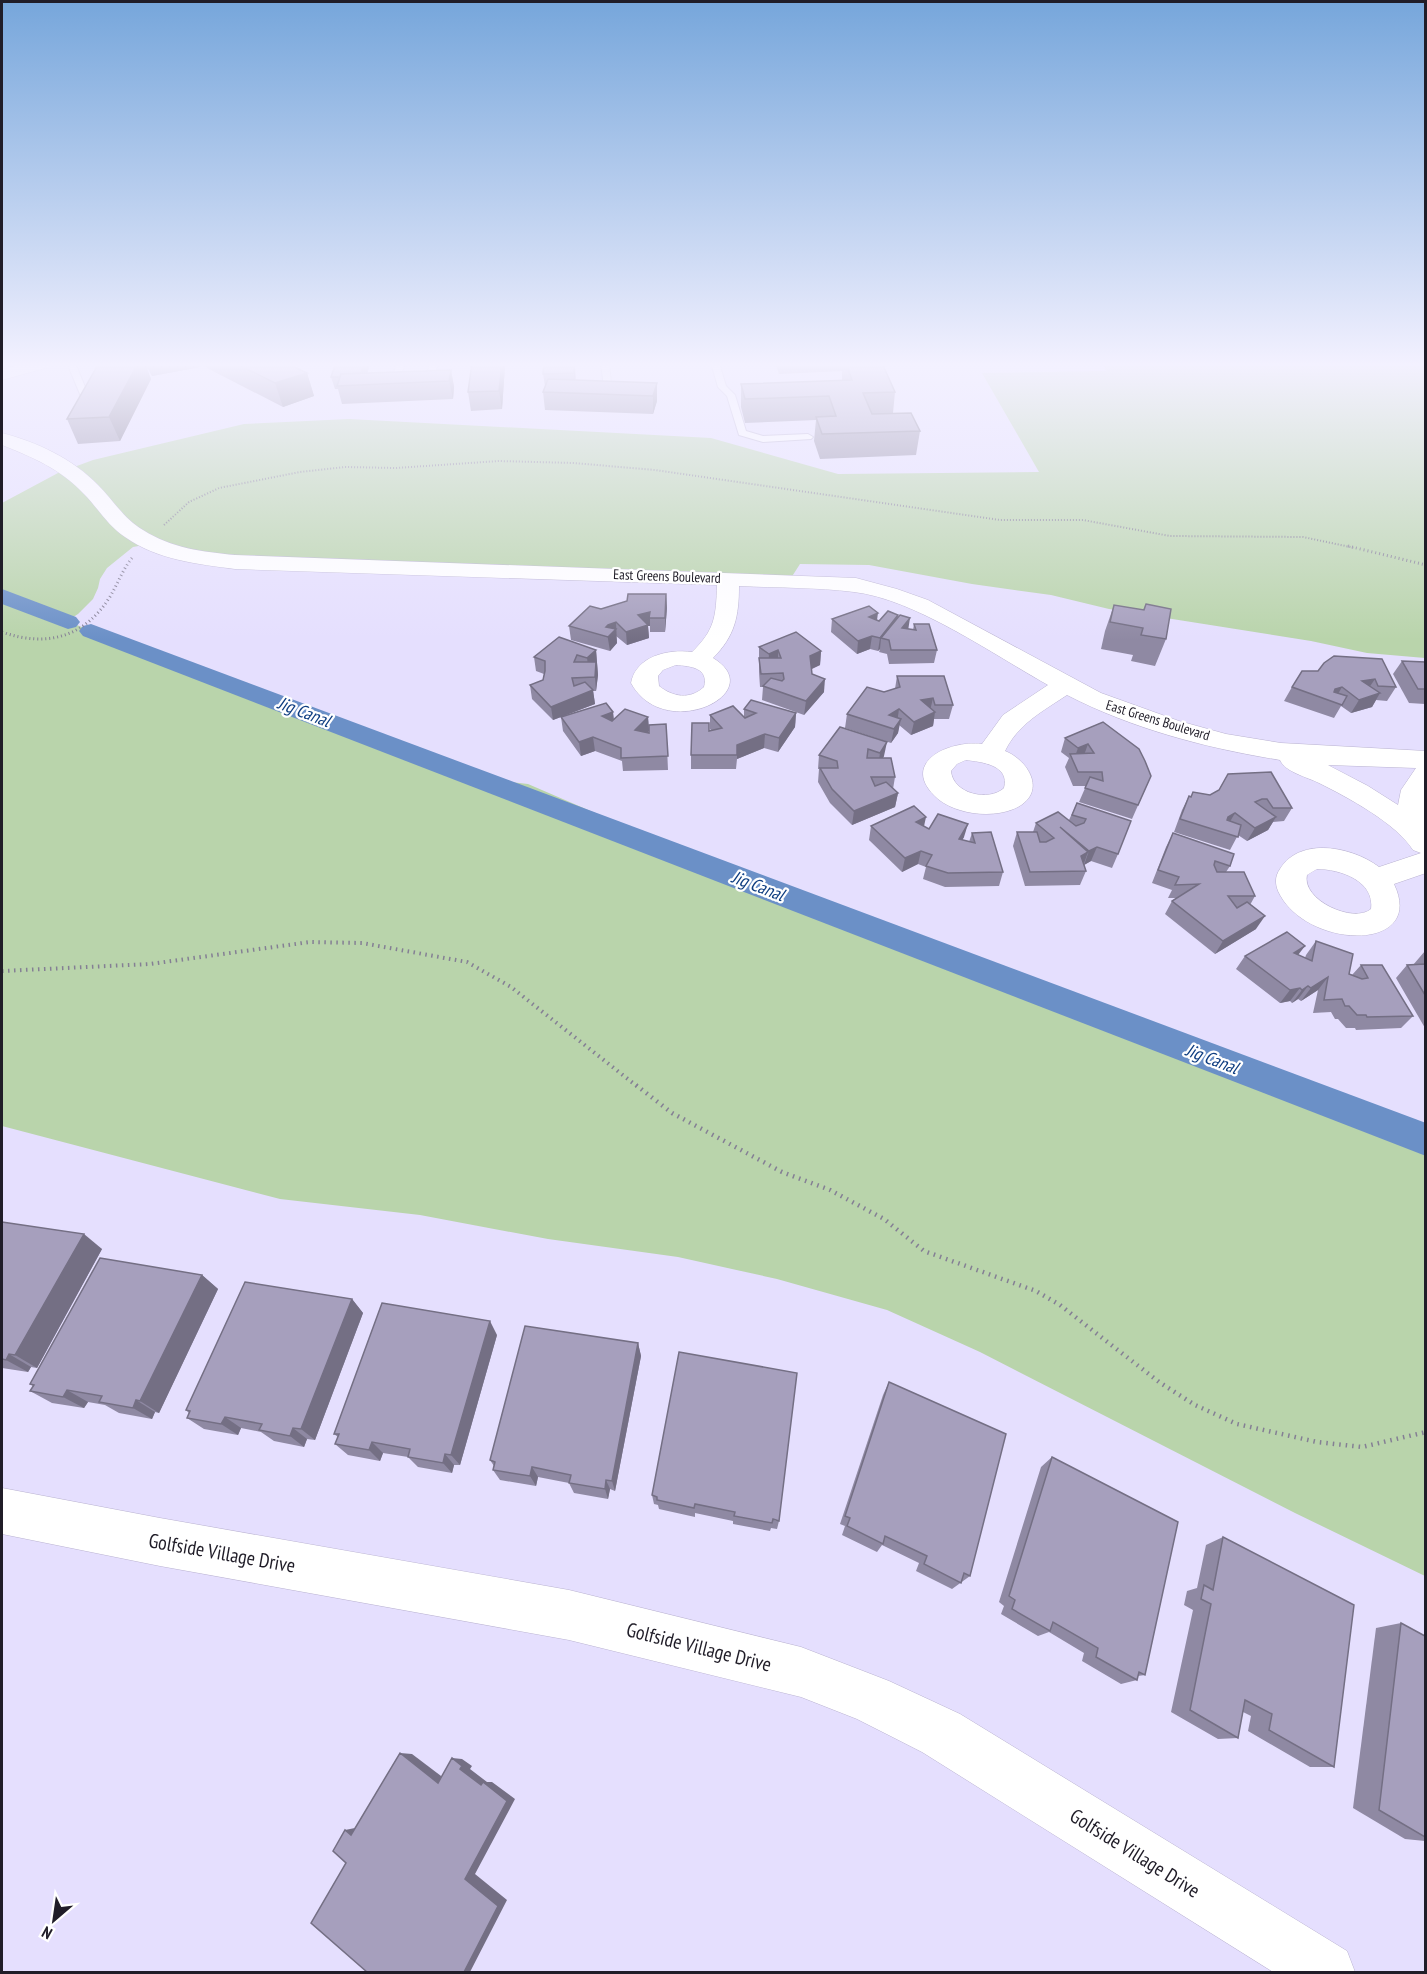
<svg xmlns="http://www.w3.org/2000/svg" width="1427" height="1974" viewBox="0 0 1427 1974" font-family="'PT Sans Narrow',sans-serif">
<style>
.green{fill:#b9d4ab}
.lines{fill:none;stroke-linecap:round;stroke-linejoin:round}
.canal{fill:#6b90c7;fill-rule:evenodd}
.lane-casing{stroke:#bab3d1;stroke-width:2}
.street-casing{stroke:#bab3d1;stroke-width:1}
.secondary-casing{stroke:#bab3d1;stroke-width:1}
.path-far3{stroke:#847f94;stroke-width:2;stroke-dasharray:1 2;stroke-linecap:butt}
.path-far2{stroke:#847f94;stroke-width:3;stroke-dasharray:1 3;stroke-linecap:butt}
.path-far1{stroke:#847f94;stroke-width:4;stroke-dasharray:1.5 4.5;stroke-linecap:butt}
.path{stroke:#847f94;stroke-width:4.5;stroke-dasharray:1.5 5;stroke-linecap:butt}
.lane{fill:#fff;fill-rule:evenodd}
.street{fill:#fff;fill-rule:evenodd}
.secondary{fill:#fff;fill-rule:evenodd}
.wall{fill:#8f89a3}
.shaded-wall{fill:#746f84}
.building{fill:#a69fbd;stroke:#746f84;stroke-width:1.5}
.labels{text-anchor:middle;stroke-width:4.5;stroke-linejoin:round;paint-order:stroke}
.far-street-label{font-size:14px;fill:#201d28;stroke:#fff}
.water-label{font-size:18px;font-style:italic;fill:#0e3d80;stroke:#fff}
.near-street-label{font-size:20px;fill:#201d28;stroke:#fff}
</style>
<rect width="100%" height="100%" fill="#e5dffe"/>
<!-- green -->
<polygon class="green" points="1103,363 1425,363 1425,658 1367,653 1311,641 1109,609 1051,595 972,584 869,565 800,564 791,578 208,564 144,545 133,547 107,568 100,579 98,588 93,599 78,614 67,621 448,775 528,784 711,863 1425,1143 1425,1576 1295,1513 980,1352 887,1310 777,1279 678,1257 548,1239 420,1215 280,1199 2,1126 2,503 58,473 93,460 244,424 349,419 711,438 838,474 1039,472 982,373 1106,371"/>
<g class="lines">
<!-- canal -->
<g class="canal">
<polygon points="2,589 76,617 80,622 76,627 68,629 2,604"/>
<polygon points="91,624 1426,1123 1426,1156 83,636 79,631 83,626"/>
</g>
<defs>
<g id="lane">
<polygon points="67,363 75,363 93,406 92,408 85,406"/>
<polygon points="397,363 405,363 401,375 427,375 430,363 438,363 434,379 396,381 392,378"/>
<polygon points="601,363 609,363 611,384 628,385 628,389 604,388"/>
<polygon points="711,363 719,363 726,386 735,395 746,431 763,436 808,434 813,437 811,439 763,442 739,435 727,396 718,387"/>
</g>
<g id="street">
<path d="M2,433c35,9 71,26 96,52 15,15 26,34 45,45 28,18 60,22 92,25l621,23 41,11 31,11 173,93 78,28 47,13 55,9 145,8v122l-32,11c33,69 -89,66 -116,7 -3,-8 -3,-15 2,-22 20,-33 73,-22 99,-2l42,-14 -8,-3c-17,-27 -66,-53 -94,-67 -12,-6 -34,-11 -39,-23 -74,-12 -147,-31 -213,-65 -24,16 -49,29 -62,56 23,9 42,40 13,56 -23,12 -60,8 -80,-8 -40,-35 9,-59 44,-55l21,-29 45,-30c-54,-30 -133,-86 -194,-93 -38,-5 -77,-4 -115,-6 0,30 -4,50 -26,72 58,35 -49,86 -82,25 5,-27 37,-34 61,-31 23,-22 24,-36 25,-67l-482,-16c-37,-5 -78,-9 -110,-32 -17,-11 -27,-29 -41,-43 -23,-25 -52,-37 -82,-49zM676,665c15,1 33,3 28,22 -14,13 -31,10 -45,-1l-1,-10 5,-6zM966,760c16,2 44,5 38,28 -15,14 -51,6 -53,-17l6,-7zM1328,765l88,3 -15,22 -3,15 -30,-19zM1317,869c23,0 58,12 54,40 -17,15 -70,-9 -64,-34z"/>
<polygon points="2,1488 160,1518 569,1590 801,1647 889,1681 960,1714 1347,1951 1355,1972 1273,1972 922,1752 857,1719 801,1697 569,1640 160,1566 2,1534"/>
</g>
<polygon id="secondary" points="24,363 51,363 49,367 2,380 2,370"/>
</defs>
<!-- lane casing -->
<use href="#lane" class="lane-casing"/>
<!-- street casing -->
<use href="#street" class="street-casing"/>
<!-- secondary casing -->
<use href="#secondary" class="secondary-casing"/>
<!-- path-far3 -->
<polyline class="path-far3" points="164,525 189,502 219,488 300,472 345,467 396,468 499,461 573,463 655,470 1000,520 1083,520 1170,536 1303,537 1355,548"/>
<!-- path-far2 -->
<g class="path-far2">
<polyline points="1348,546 1426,565"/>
<path d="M2,632c45,16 84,5 109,-37 7,-12 12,-26 21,-37"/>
</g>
<!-- path-far1 -->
<polyline class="path-far1" points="2,971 150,964 310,942 362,943 467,962 511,987 638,1087"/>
<!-- path -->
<polyline class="path" points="636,1085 672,1113 782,1172 830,1190 884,1219 924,1251 1036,1291 1060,1305 1159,1382 1195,1405 1237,1424 1317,1442 1362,1447 1426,1432"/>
<!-- lane -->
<use href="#lane" class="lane"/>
<!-- street -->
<use href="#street" class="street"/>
<!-- secondary -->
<use href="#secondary" class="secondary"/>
</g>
<!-- wall -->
<g class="wall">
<polygon points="99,363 199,363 200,367 152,376 148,368 147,369 151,379 120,441 78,444 67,419"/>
<polygon points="205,363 287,363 307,373 314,396 283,407 207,368"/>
<polygon points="370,363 367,373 451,370 454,387 453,399 342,404 338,389 335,389 331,377"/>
<polygon points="544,363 575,363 575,380 657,383 657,401 653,414 545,410 543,392 545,386 543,374"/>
<polygon points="635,363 663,363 663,365 636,366"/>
<polygon points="775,363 882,363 895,392 893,413 920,431 916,455 820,459 814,441 816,420 745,423 741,407 741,384 842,380 842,371 779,374"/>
<polygon points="505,366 502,409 471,411 468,392"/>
<polygon points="666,594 667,608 665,632 650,632 650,626 648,626 649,638 627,645 616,636 617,643 610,651 571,640 569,626 601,609"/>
<polygon points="1146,604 1166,639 1155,666 1131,661 1133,655 1101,649 1105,631 1114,605 1143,610"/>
<polygon points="898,617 908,629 913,630 914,624 937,650 934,663 889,664 887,654 879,652 880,649 878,651 870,649 857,654 831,632 832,619 877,620 879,621"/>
<polygon points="759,647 821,651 820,665 812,669 812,674 824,692 804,715 762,700 763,687 760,687 759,672"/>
<polygon points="596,650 598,675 596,691 593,691 595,704 553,720 532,699 530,685 543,680 544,674 536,671 534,657"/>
<polygon points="1334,656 1396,687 1387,701 1376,700 1372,707 1351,713 1341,706 1334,718 1284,701 1292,687 1318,671"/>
<polygon points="1402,661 1425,662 1425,704 1409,703 1393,674"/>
<polygon points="897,676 953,705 949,719 934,719 933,726 911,735 899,725 898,733 891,743 845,728 847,714 884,692 895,689"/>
<polygon points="744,709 796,713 795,727 778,752 764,748 737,759 736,769 691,769 691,755 709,731 711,730 710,729 710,715 744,717"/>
<polygon points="613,712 614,720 648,717 649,731 647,732 649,733 666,724 668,770 623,771 622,761 595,751 581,756 563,731 561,717"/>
<polygon points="1103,722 1151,776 1132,819 1079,802 1086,786 1073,786 1065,767 1069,758 1061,752 1065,738"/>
<polygon points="840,727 884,756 883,758 895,777 893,789 898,793 895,807 852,825 830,803 818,782 819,769 818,769 819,755"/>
<polygon points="1228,774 1292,808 1284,821 1273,822 1268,830 1247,841 1238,835 1230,850 1174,832 1182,810 1189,796 1191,797 1210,795 1219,790"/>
<polygon points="1077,803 1118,854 1112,868 1091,861 1084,865 1086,871 1080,885 1025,886 1013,846 1017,832 1033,832 1036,823 1069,820"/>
<polygon points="871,826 924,827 929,829 964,837 962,840 969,842 972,833 1003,872 999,886 945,887 923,879 926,867 918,864 902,872 869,840"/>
<polygon points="1173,833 1230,866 1226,872 1255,896 1250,905 1256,929 1215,954 1165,914 1172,901 1176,898 1168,898 1172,890 1152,883 1166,847"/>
<polygon points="1316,941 1349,974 1352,975 1361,965 1413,1016 1401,1028 1356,1030 1355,1028 1346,1028 1338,1019 1335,1019 1331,1012 1313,1013 1318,990 1301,1001 1298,999 1292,1003 1290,1001 1280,1003 1236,969 1245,956 1298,955 1305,958 1306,955"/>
<polygon points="1425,951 1425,1028 1396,978 1407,965 1413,965"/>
<polygon points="2,1222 102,1249 37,1368 31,1367 28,1372 2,1368"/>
<polygon points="202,1275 218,1289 159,1413 155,1412 152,1419 119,1413 105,1405 88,1402 84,1408 52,1403 30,1391 33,1386 30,1384"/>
<polygon points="352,1299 363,1313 315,1440 307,1439 304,1447 274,1441 261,1432 241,1428 238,1435 204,1429 187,1418 189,1413 186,1410"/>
<polygon points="497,1335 460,1465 454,1465 452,1473 418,1467 408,1457 383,1453 380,1461 348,1455 335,1444 338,1437 334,1434"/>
<polygon points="638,1343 641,1356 615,1491 610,1489 608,1499 574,1493 569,1483 538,1477 536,1486 500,1480 493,1470 494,1466 490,1460"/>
<polygon points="889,1382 970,1576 952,1589 916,1571 919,1563 882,1545 877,1552 842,1535 845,1526 840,1524 883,1395"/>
<polygon points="1052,1457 1145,1675 1138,1676 1137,1680 1121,1684 1082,1661 1084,1653 1049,1632 1038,1636 1001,1614 1004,1606 999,1602 1041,1467"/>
<polygon points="652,1495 779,1521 777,1529 771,1528 770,1531 733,1524 733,1521 695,1513 695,1517 659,1509 658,1505 654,1504"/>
<polygon points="1223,1537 1334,1767 1310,1767 1248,1731 1251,1716 1243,1712 1238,1738 1218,1739 1171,1712 1193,1610 1184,1605 1187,1591 1197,1588 1206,1545"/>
<polygon points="1401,1623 1425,1636 1425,1841 1405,1839 1353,1808 1376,1628"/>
</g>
<!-- shaded-wall -->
<g class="shaded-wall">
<polygon points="126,363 199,363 200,367 152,376 148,368 147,369 151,379 120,441 109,417"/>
<polygon points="364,363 370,363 364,385 360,376"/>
<polygon points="502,363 505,363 505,366 502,409 499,391"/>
<polygon points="574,363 575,363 576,391 574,373"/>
<polygon points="451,370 454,387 453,399 449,381"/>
<polygon points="307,373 314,396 283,407 275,383"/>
<polygon points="657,383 657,401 653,414 653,396"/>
<polygon points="666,594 667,608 665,632 665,618"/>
<polygon points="650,612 650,626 648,626 649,638 627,645 626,632 638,615"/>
<polygon points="878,613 876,627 869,617"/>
<polygon points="898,615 896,628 881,638 880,649 878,651 880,638"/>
<polygon points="910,618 908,631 902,628"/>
<polygon points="616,622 617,643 610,651 606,627 608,625"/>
<polygon points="872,636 870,649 857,654 858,641"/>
<polygon points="596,650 598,675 596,691 595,677 589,672 587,658"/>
<polygon points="778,650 778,664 768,668 769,654"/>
<polygon points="821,651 820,665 809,670 810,656"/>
<polygon points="825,679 824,692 804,715 806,701"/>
<polygon points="1375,679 1366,692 1362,681"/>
<polygon points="1342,687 1334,701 1332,701 1335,689"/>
<polygon points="593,690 595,704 553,720 551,707"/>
<polygon points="1380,693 1372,707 1351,713 1359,700"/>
<polygon points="933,698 930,711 921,700"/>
<polygon points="899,709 897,723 889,715"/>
<polygon points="613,712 614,726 602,716"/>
<polygon points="935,712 933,726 911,735 914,722"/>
<polygon points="796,713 795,727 778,752 779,738"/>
<polygon points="648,717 649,731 637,743 635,730"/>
<polygon points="901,719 898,733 891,743 894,729"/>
<polygon points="765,734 764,748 737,759 737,745"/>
<polygon points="593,737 595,751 581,756 579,742"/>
<polygon points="887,742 884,756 878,767 880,753"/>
<polygon points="1088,744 1083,758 1073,762 1078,748"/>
<polygon points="898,793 895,807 852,825 854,811"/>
<polygon points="1235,813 1227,827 1220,831 1228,817"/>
<polygon points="926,817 923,831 916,822"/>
<polygon points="1276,817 1268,830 1247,841 1255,828"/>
<polygon points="968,824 964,837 955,853 959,839"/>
<polygon points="1097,847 1091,861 1084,865 1089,851"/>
<polygon points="921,851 918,864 902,872 905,858"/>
<polygon points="1088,852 1083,866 1081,856"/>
<polygon points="1265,916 1256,929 1215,954 1223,941"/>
<polygon points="1305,946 1295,959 1294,953"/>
<polygon points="1328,977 1318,990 1301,1001 1311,988"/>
<polygon points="1308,986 1298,999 1292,1003 1302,990"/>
<polygon points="1300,988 1290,1001 1280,1003 1290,990"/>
<polygon points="84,1234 102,1249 37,1368 15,1355"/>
<polygon points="202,1275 218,1289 159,1413 140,1401"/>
<polygon points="352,1299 363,1313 315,1440 301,1429"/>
<polygon points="490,1321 497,1335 460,1465 451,1455"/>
<polygon points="638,1343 641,1356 615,1491 612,1481"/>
<polygon points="9,1354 31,1367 28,1372 6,1360"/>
<polygon points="67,1390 88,1402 84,1408 63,1397"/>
<polygon points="136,1400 155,1412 152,1419 133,1408"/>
<polygon points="225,1417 241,1428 238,1435 221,1424"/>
<polygon points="293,1428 307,1439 304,1447 290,1436"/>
<polygon points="372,1442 383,1453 380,1461 369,1450"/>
<polygon points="445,1454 454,1465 452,1473 443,1463"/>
<polygon points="532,1467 538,1477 536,1486 530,1476"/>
<polygon points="606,1480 610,1489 608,1499 605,1489"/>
<polygon points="400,1753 412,1754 449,1782 438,1783"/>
<polygon points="452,1758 462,1759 472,1766 470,1769 487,1782 492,1782 515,1799 475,1874 507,1900 470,1972 464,1972 465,1879 481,1785 460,1769"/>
<polygon points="360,1827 351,1835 345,1830"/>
</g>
<!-- building -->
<g class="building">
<polygon points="99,363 138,363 109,417 67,419"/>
<polygon points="235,363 287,363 307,373 275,383"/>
<polygon points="336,363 364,363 361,373 341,374 340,377 331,377"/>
<polygon points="472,363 502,363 499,391 468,392"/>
<polygon points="544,363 574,363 574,373 543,374"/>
<polygon points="846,363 882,363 895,392 863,393 872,414 911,413 920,431 822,434 816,417 836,416 829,396 745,399 741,384 852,380"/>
<polygon points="451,370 449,381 337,386 341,374"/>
<polygon points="548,379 657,383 653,396 543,392"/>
<polygon points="628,594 666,594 665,618 649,618 650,612 638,615 648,625 626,632 616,622 608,625 606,627 616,629 608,637 569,626 590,606 601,609 627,601"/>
<polygon points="1146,604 1171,609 1166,639 1141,635 1143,628 1110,622 1114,605 1144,610"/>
<polygon points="869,606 878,613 869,617 879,621 888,611 898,615 880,638 872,636 858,641 832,619"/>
<polygon points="900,615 910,618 902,628 916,630 914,624 929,624 937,650 891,650 889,640 881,638"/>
<polygon points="796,632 821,651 810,656 812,674 825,679 806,701 763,686 771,678 782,681 784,679 783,673 761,674 759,658 781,658 778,650 769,654 759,647"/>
<polygon points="559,637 596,650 587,658 577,655 574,662 596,662 595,677 572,678 574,686 585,682 593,690 551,707 530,685 543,680 545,671 545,661 534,657"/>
<polygon points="1334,656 1382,659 1396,687 1378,686 1375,679 1362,681 1380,693 1359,700 1342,687 1335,689 1334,692 1347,696 1342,705 1292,687 1302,671 1318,671 1324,663"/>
<polygon points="1402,661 1425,662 1425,689 1418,689"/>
<polygon points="897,676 944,676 953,705 935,705 933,698 921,700 935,712 914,722 899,709 889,715 901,719 894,729 847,714 867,687 884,692 900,687"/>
<polygon points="751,700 796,713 779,738 765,734 737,745 737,755 691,755 692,723 709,723 709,731 722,728 710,715 733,706 745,718 756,713 744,709"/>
<polygon points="606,703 613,712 602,716 612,721 625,709 648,717 635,730 649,733 649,725 666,724 668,756 621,758 621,748 593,737 579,742 561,717"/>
<polygon points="1103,722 1139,749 1145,761 1151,776 1138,805 1085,788 1090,777 1103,781 1102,772 1078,772 1070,754 1094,753 1088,744 1078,748 1065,738"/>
<polygon points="840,727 887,742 880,753 868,749 867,758 891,758 895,777 871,777 875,786 886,782 898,793 854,811 832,789 820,768 838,768 837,761 819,755"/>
<polygon points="1271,772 1292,808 1273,808 1267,799 1262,799 1255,802 1276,817 1255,828 1235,813 1228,817 1227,820 1241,825 1238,837 1180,819 1189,796 1191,797 1193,792 1210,795 1219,790 1228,774"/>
<polygon points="1077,803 1131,821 1118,854 1097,847 1089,851 1060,827 1088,852 1081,856 1086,871 1030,872 1017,832 1037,832 1040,842 1046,842 1054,838 1036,823 1058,812 1076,826 1084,823 1086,819 1072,815"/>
<polygon points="914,806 926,817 916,822 929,829 938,814 968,824 959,839 975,843 972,833 991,832 1003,872 948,873 926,866 932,855 921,851 905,858 871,826"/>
<polygon points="1173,833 1234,854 1230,866 1215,861 1214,865 1217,872 1244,872 1255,896 1228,896 1237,908 1247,902 1265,916 1223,941 1172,901 1199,884 1175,885 1179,877 1158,870"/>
<polygon points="1287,932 1305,946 1294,953 1312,961 1316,941 1353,954 1349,974 1362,979 1368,978 1361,965 1382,965 1413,1016 1367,1017 1366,1015 1357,1015 1349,1006 1345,1006 1342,999 1324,1000 1328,977 1311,988 1308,986 1302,990 1300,988 1290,990 1245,956"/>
<polygon points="1425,964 1425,995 1407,965"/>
<polygon points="2,1222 84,1234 15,1355 9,1354 6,1360 2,1359"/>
<polygon points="100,1258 202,1275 140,1401 136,1400 133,1408 99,1402 102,1396 67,1390 63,1397 30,1391 34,1385 30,1384"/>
<polygon points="245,1282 352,1299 301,1429 293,1428 290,1436 259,1430 262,1424 225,1417 221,1424 187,1418 190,1411 186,1410"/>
<polygon points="382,1303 490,1321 451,1455 445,1454 443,1463 408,1457 410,1449 372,1442 369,1450 335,1444 339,1434 334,1434"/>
<polygon points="525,1326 638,1343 612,1481 606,1480 605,1489 569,1483 571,1475 532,1467 530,1476 493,1470 495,1462 490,1460"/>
<polygon points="679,1352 797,1373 779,1521 773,1519 772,1523 734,1516 735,1512 695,1504 694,1508 657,1500 657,1497 652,1495"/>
<polygon points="889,1382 1006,1434 970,1576 964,1573 961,1583 924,1564 927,1556 885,1536 883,1544 847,1526 850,1518 845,1516"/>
<polygon points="1052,1457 1178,1522 1145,1675 1139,1672 1137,1680 1096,1657 1098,1648 1053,1622 1050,1631 1012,1609 1015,1600 1009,1596"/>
<polygon points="1223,1537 1354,1605 1334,1767 1269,1730 1272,1714 1245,1700 1238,1738 1190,1710 1211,1604 1201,1599 1204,1585 1213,1590"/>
<polygon points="1401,1623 1425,1636 1425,1837 1379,1810"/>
<polygon points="400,1753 438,1783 452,1758 462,1766 460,1769 481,1785 483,1782 507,1801 465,1879 498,1906 464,1972 367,1972 311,1923 346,1863 333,1851 345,1830 351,1835"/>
</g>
<!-- sky -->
<linearGradient id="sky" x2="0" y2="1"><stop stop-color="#76a6db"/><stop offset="0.57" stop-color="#f3f1ff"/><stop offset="1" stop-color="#f3f1ff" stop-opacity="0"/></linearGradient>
<rect width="1427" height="640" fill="url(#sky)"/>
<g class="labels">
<!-- far-street labels -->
<g class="far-street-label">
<text transform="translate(667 576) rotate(2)" y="5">East Greens Boulevard</text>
<text transform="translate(1158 720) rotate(17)" y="5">East Greens Boulevard</text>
</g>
<!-- water labels -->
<g class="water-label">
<text transform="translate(304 712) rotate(21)" y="6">Jig Canal</text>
<text transform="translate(758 886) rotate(21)" y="6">Jig Canal</text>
<text transform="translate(1212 1059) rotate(21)" y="6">Jig Canal</text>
</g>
<!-- near-street labels -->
<g class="near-street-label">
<text transform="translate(222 1553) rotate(10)" y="7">Golfside Village Drive</text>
<text transform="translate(699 1647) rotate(14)" y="7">Golfside Village Drive</text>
<text transform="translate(1135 1853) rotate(32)" y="7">Golfside Village Drive</text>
</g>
</g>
<!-- border -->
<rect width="1427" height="1974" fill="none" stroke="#201d28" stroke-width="6"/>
<!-- north arrow -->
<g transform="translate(54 1920) rotate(209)" stroke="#ffffff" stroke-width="4.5" paint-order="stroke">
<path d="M0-4.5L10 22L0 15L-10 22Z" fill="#201d28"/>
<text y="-9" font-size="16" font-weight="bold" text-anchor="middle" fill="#201d28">N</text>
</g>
</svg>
